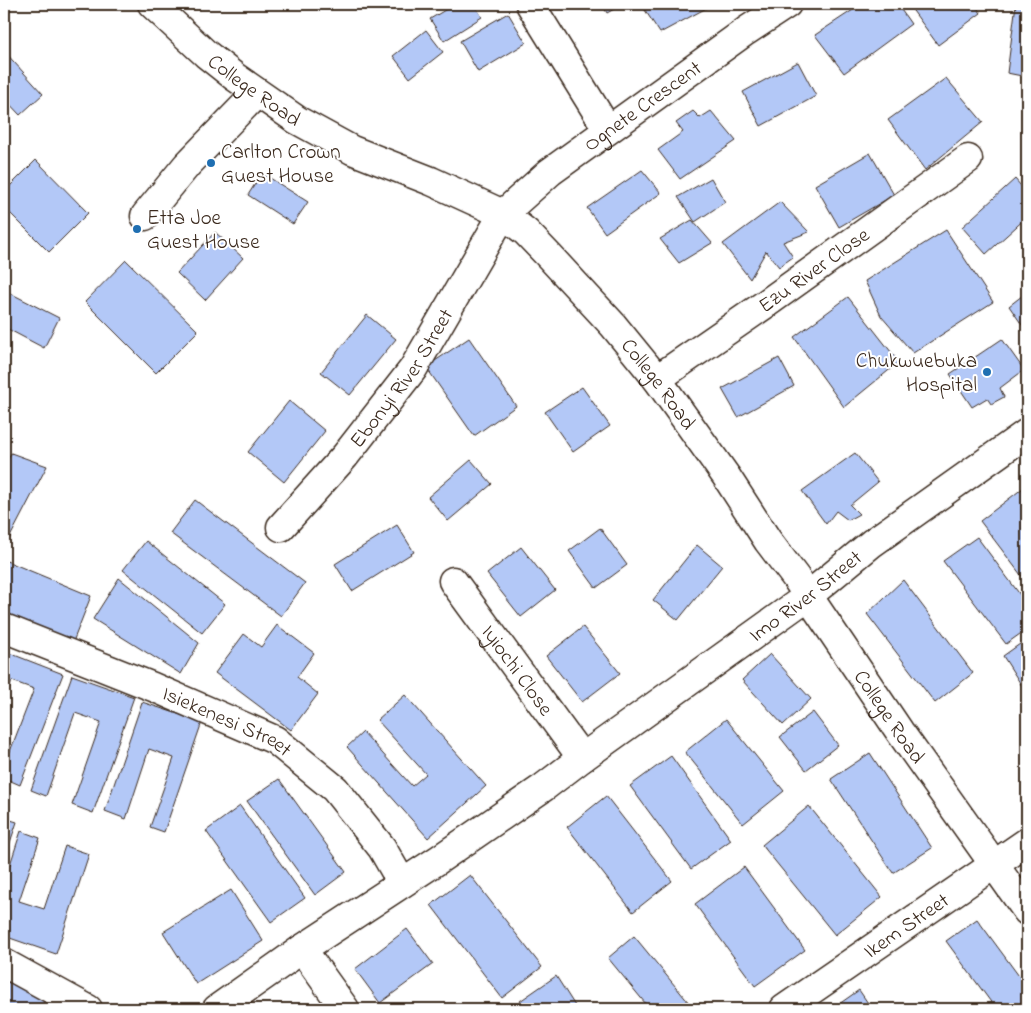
<svg xmlns="http://www.w3.org/2000/svg" width="1031" height="1013" viewBox="0 0 1031 1013" font-family="'Indie Flower',sans-serif">
<style>
.building{fill:#b3c8f7;stroke:#3b2a1e}
.lines{fill:none;stroke-linecap:round;stroke-linejoin:round}
.street-casing{stroke:#3b2a1e;stroke-width:31}
.secondary-casing{stroke:#3b2a1e;stroke-width:31}
.street{stroke:#fff;stroke-width:28}
.secondary{stroke:#fff;stroke-width:28}
.poi-dot{fill:#1f6fb2;stroke:#fff;stroke-width:2}
.labels{text-anchor:middle;stroke-width:4;stroke-linejoin:round;paint-order:stroke}
.street-label{font-size:21px;fill:#3b2a1e;stroke:#fff}
.poi-label{font-size:21px;fill:#3b2a1e;stroke:#fff;text-anchor:start}
</style>
<rect width="100%" height="100%" fill="#fff"/>
<filter id="ink" filterUnits="userSpaceOnUse"><feTurbulence type="fractalNoise" baseFrequency=".02" numOctaves="2"/><feDisplacementMap in="SourceGraphic" scale="10" xChannelSelector="R" yChannelSelector="G"/><feConvolveMatrix kernelMatrix="1 2 1 2 8 2 1 2 1" color-interpolation-filters="sRGB"/></filter>
<g filter="url(#ink)">
<!-- building -->
<g class="building">
<polygon points="455,4 474,4 482,17 444,41 430,19"/>
<polygon points="602,4 623,4 607,13"/>
<polygon points="641,4 714,4 660,33"/>
<polygon points="862,4 897,4 911,24 844,73 815,35"/>
<polygon points="908,4 974,4 981,13 938,45"/>
<polygon points="1016,4 1027,5 1027,77 1007,73"/>
<polygon points="508,13 526,43 478,72 460,41"/>
<polygon points="426,30 443,52 410,78 393,56"/>
<polygon points="4,51 43,94 20,115 4,98"/>
<polygon points="798,62 816,96 761,126 743,92"/>
<polygon points="946,78 983,122 925,170 888,120"/>
<polygon points="693,111 700,118 711,111 736,141 680,179 658,150 683,132 676,123"/>
<polygon points="870,153 894,195 839,227 815,185"/>
<polygon points="36,160 88,213 49,252 4,207 4,192"/>
<polygon points="642,170 661,193 605,233 587,208"/>
<polygon points="262,173 308,202 293,224 248,195"/>
<polygon points="711,178 725,202 695,222 678,197"/>
<polygon points="1015,179 1027,193 1027,217 986,254 962,227"/>
<polygon points="780,202 809,232 783,242 793,257 779,267 766,251 750,279 723,244"/>
<polygon points="692,220 712,243 679,263 660,239"/>
<polygon points="946,230 993,302 913,353 881,316 865,281"/>
<polygon points="215,232 243,258 205,300 177,273"/>
<polygon points="126,260 198,331 156,373 85,302"/>
<polygon points="4,290 59,318 44,348 4,327"/>
<polygon points="1027,292 1027,332 1009,306"/>
<polygon points="848,297 899,362 844,407 794,337"/>
<polygon points="367,315 396,339 350,395 321,372"/>
<polygon points="469,338 516,406 474,436 426,367"/>
<polygon points="1002,339 1024,370 1000,388 1004,397 991,404 987,398 972,407 950,374"/>
<polygon points="779,358 794,386 738,417 722,389"/>
<polygon points="582,387 610,426 573,452 545,412"/>
<polygon points="289,401 325,431 284,482 248,452"/>
<polygon points="11,453 47,466 9,539 4,537 4,467"/>
<polygon points="855,453 878,482 850,505 859,514 848,520 836,511 826,524 802,491"/>
<polygon points="471,460 492,484 448,521 428,497"/>
<polygon points="1027,485 1027,583 980,521"/>
<polygon points="195,500 305,583 281,616 170,533"/>
<polygon points="397,525 414,552 352,591 335,564"/>
<polygon points="600,528 627,565 596,588 569,551"/>
<polygon points="977,537 1027,604 1027,629 1006,644 943,561"/>
<polygon points="146,541 225,604 202,633 123,570"/>
<polygon points="697,545 722,566 678,620 653,600"/>
<polygon points="521,547 555,590 521,617 487,574"/>
<polygon points="4,560 91,596 71,647 4,620"/>
<polygon points="119,578 199,643 181,674 93,619"/>
<polygon points="903,580 973,673 935,703 867,614"/>
<polygon points="277,625 314,653 297,677 318,694 291,730 215,673 244,634 261,647"/>
<polygon points="583,627 620,673 582,702 546,656"/>
<polygon points="1027,639 1027,694 1003,656"/>
<polygon points="4,651 63,674 20,785 4,778 4,767 34,689 12,681 4,703"/>
<polygon points="770,654 811,699 783,725 742,680"/>
<polygon points="72,675 134,697 93,813 72,805 101,722 75,713 46,796 31,790"/>
<polygon points="405,695 486,786 428,838 347,747 363,732 412,786 426,774 377,720"/>
<polygon points="142,702 202,722 164,832 150,827 174,758 149,749 126,819 105,811"/>
<polygon points="813,712 838,745 806,770 780,737"/>
<polygon points="726,719 784,791 743,824 685,752"/>
<polygon points="870,753 932,848 893,873 831,779"/>
<polygon points="671,756 731,840 691,869 630,786"/>
<polygon points="279,779 346,872 315,895 247,801"/>
<polygon points="606,796 672,881 633,912 567,827"/>
<polygon points="240,806 305,898 271,922 206,831"/>
<polygon points="809,806 882,897 835,935 762,845"/>
<polygon points="4,818 17,822 4,860"/>
<polygon points="21,831 40,838 19,901 44,909 65,846 89,854 56,954 4,936 4,883"/>
<polygon points="744,867 805,950 755,986 695,904"/>
<polygon points="470,875 542,967 502,998 431,905"/>
<polygon points="231,890 263,941 196,984 163,932"/>
<polygon points="977,919 1027,987 1027,1009 996,1009 946,941"/>
<polygon points="407,929 433,964 380,1003 355,969"/>
<polygon points="634,936 694,1009 650,1009 608,958"/>
<polygon points="4,975 46,999 40,1009 4,1009"/>
<polygon points="556,976 577,1009 526,1009 520,1001"/>
<polygon points="859,990 872,1009 832,1009"/>
</g>
<g class="lines">
<defs>
<g id="street">
<polyline points="530,4 608,130"/>
<polyline points="145,216 187,165 257,93"/>
<path id="s1" d="M657,379l110,-76 201,-144"/>
<path id="s2" d="M281,527l64,-71 68,-87 90,-155 47,-42 196,-141 41,-27"/>
<path id="s3" d="M453,581l129,177"/>
<path id="s4" d="M4,628l149,59 122,53 60,49 47,59 20,35"/>
<polyline points="302,949 345,1009"/>
<polyline points="4,963 88,1009"/>
<path id="s5" d="M784,1009l243,-167"/>
</g>
<g id="secondary">
<path id="s6" d="M152,4l54,50 29,23 62,43 55,30 79,31 72,33 23,18 24,25 63,68 44,54 69,97 42,65 28,37 104,154 127,179"/>
<path id="s7" d="M217,1009l85,-60 136,-89 106,-73 38,-29 226,-162 64,-53 155,-110"/>
</g>
</defs>
<!-- street casing -->
<use href="#street" class="street-casing"/>
<!-- secondary casing -->
<use href="#secondary" class="secondary-casing"/>
<!-- street -->
<use href="#street" class="street"/>
<!-- secondary -->
<use href="#secondary" class="secondary"/>
</g>
</g>
<!-- markers -->
<g class="poi-dot">
<circle cx="211" cy="163" r="5"/>
<circle cx="137" cy="229" r="5"/>
<circle cx="987" cy="372" r="5"/>
</g>
<g class="labels">
<!-- street labels -->
<g class="street-label">
<text dy="7" stroke="none"><textPath href="#s6" startOffset="134">College Road</textPath></text>
<text dy="7" stroke="none"><textPath href="#s2" startOffset="562">Ognete Crescent</textPath></text>
<text dy="7" stroke="none"><textPath href="#s1" startOffset="191">Ezu River Close</textPath></text>
<text dy="7" stroke="none"><textPath href="#s2" startOffset="192">Ebonyi River Street</textPath></text>
<text dy="7" stroke="none"><textPath href="#s6" startOffset="644">College Road</textPath></text>
<text dy="7" stroke="none"><textPath href="#s7" startOffset="719">Imo River Street</textPath></text>
<text dy="7" stroke="none"><textPath href="#s3" startOffset="110">Iyiochi Close</textPath></text>
<text dy="7" stroke="none"><textPath href="#s6" startOffset="1049">College Road</textPath></text>
<text dy="7" stroke="none"><textPath href="#s4" startOffset="242">Isiekenesi Street</textPath></text>
<text dy="7" stroke="none"><textPath href="#s5" startOffset="148">Ikem Street</textPath></text>
</g>
<!-- poi labels -->
<g class="poi-label">
<text x="221" y="158">Carlton Crown<tspan x="221" dy="24">Guest House</tspan></text>
<text x="147" y="224">Etta Joe<tspan x="147" dy="24">Guest House</tspan></text>
<text x="977" y="367" text-anchor="end">Chukwuebuka<tspan x="977" dy="24">Hospital</tspan></text>
</g>
</g>
<!-- margin -->
<rect width="1031" height="1013" fill="none" stroke="#fff" stroke-width="20"/>
<rect x="10" y="10" width="1011" height="993" fill="none" stroke="#3b2a1e" stroke-width="2" filter="url(#ink)"/>
</svg>
